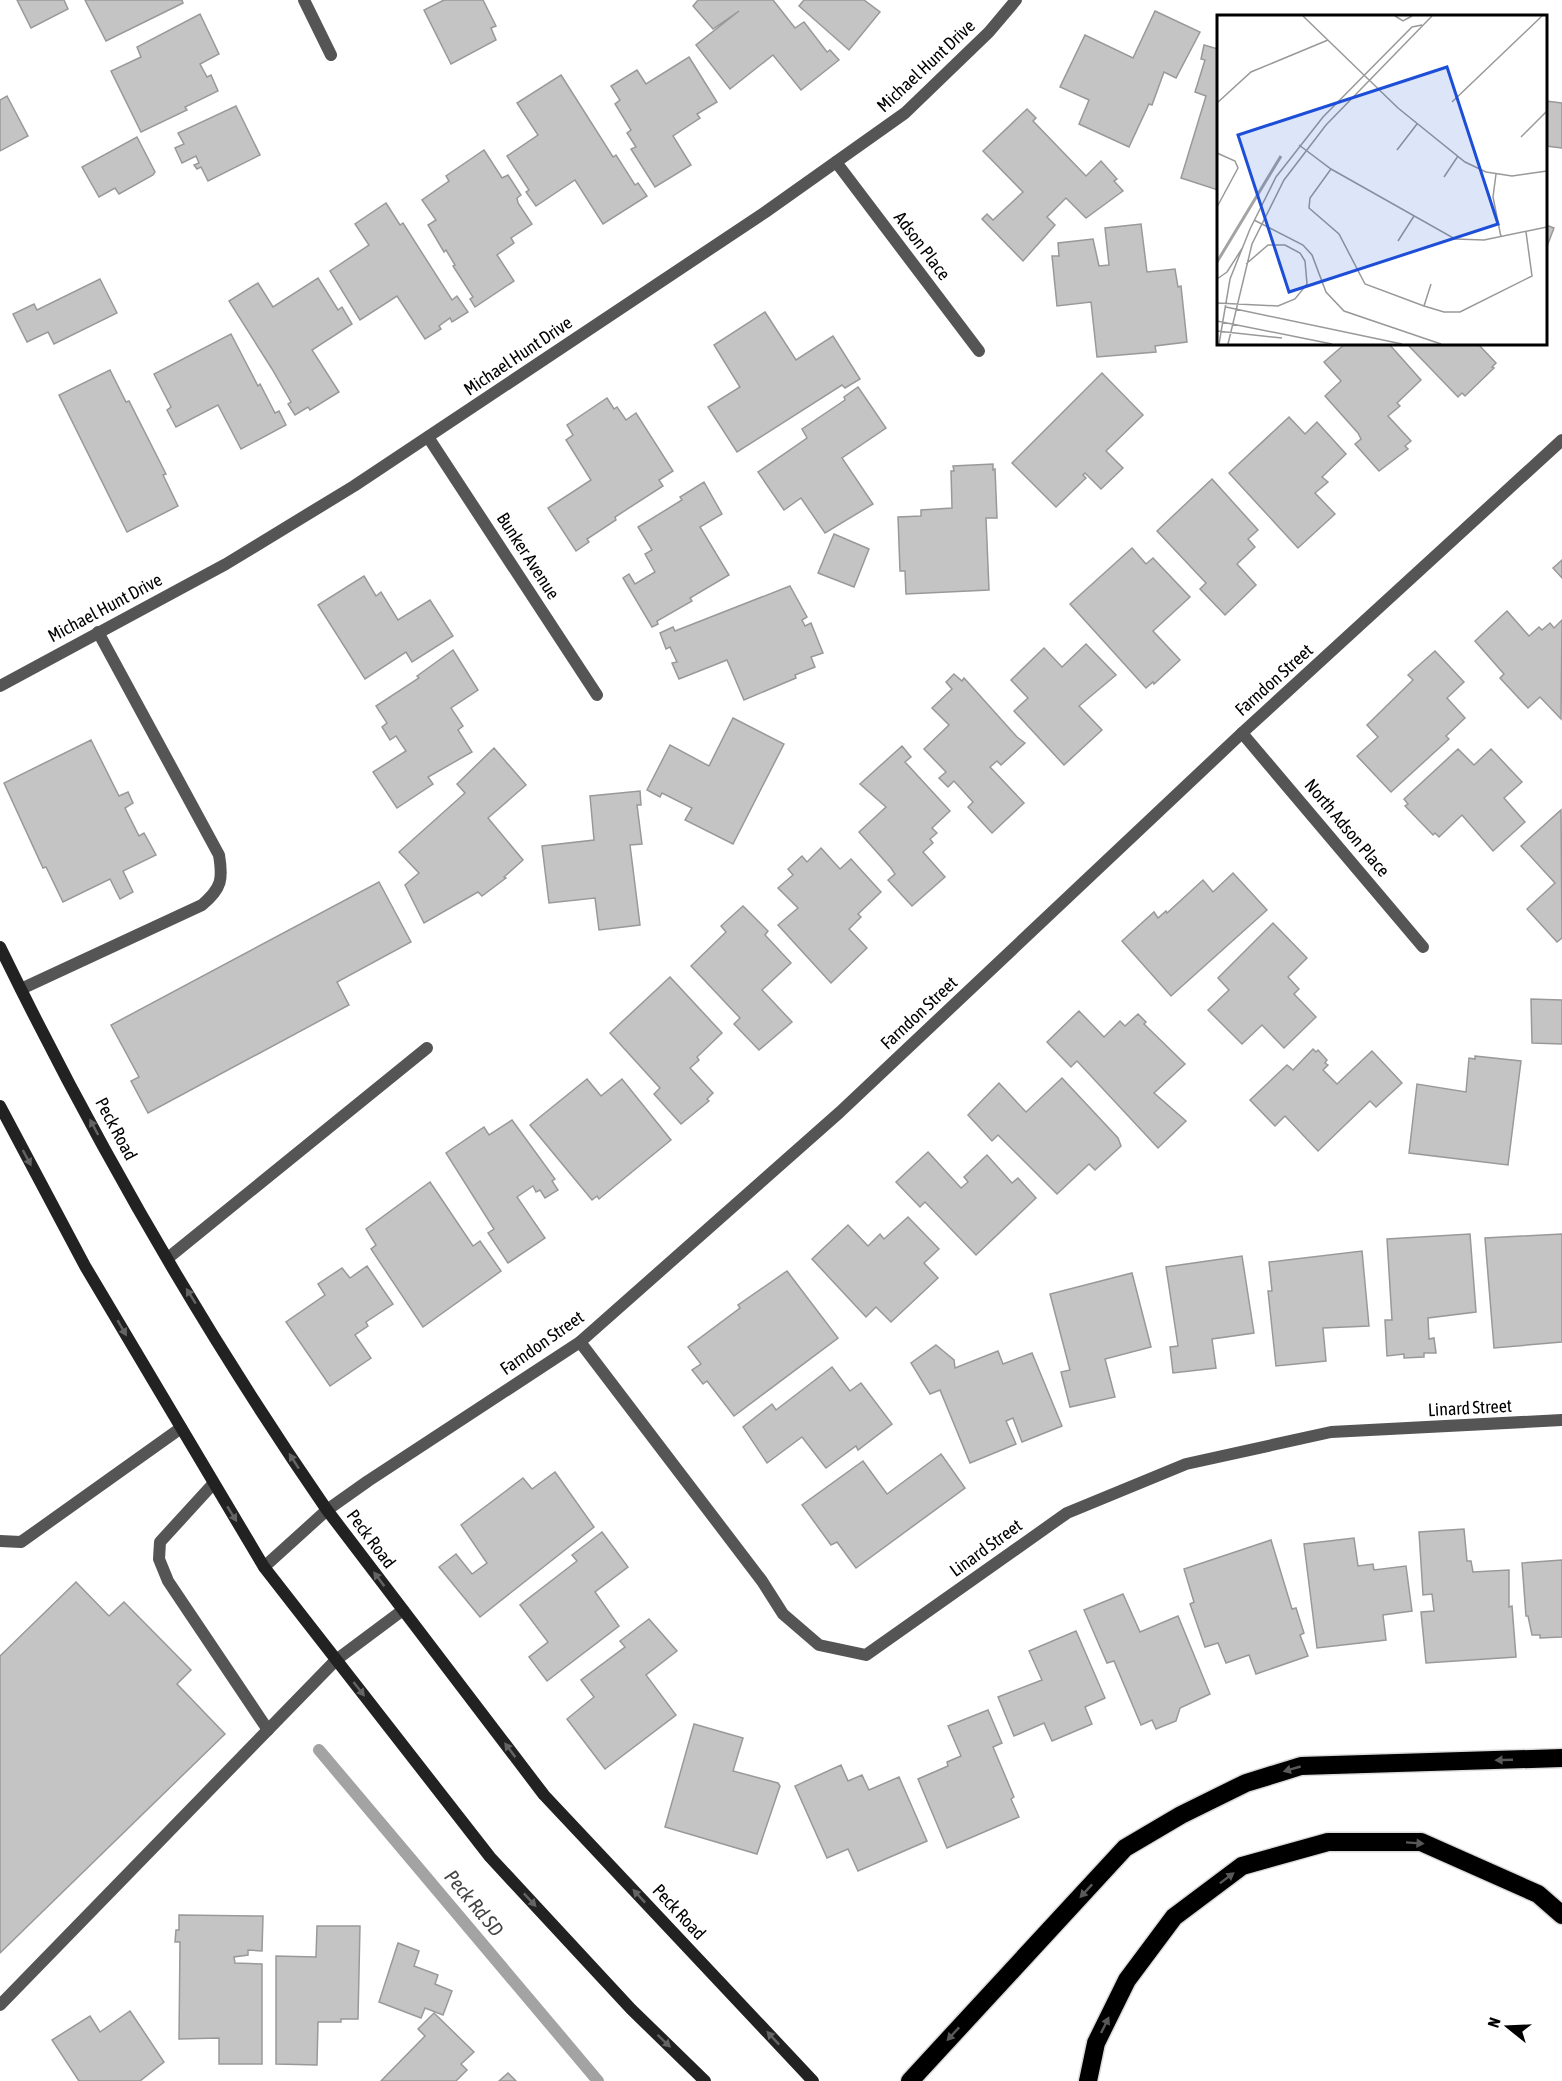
<svg xmlns="http://www.w3.org/2000/svg" width="1562" height="2081" viewBox="0 0 1562 2081" font-family="'Asap Condensed',sans-serif">
<style>
.lines{fill:none;stroke-linecap:round;stroke-linejoin:round}
.stream{stroke:#a3a3a3;stroke-width:12}
.building{fill:#c4c4c4;stroke:#999;stroke-width:1.5}
.motorway-casing{stroke:#dbdbdb;stroke-width:21}
.service{stroke:#555;stroke-width:12}
.minor{stroke:#555;stroke-width:12}
.secondary{stroke:#222;stroke-width:12}
.motorway{stroke:#000;stroke-width:18}
.oneway{fill:#646464}
.oneway2{fill:#595959}
.labels{text-anchor:middle;stroke-width:5;stroke-linejoin:round;paint-order:stroke}
.street-label{font-size:18px;fill:#000;stroke:#fff}
.water-label{font-size:20px;font-style:italic;fill:#444;stroke:#fff}
.inset-river{fill:none;stroke:#a3a3a3;stroke-width:3}
.inset-road{fill:none;stroke:#999;stroke-width:1.5}
.view{fill:#1d4ed8;fill-opacity:0.15;stroke:#1d4ed8;stroke-width:3}
.inset-edge{fill:none;stroke:#000;stroke-width:3}
</style>
<rect width="100%" height="100%" fill="#fff"/>
<g class="lines">
<!-- stream -->
<polyline class="stream" points="319,1750 598,2081"/>
</g>
<!-- building -->
<g class="building">
<polygon points="17,0 64,0 68,9 31,28"/>
<polygon points="85,0 182,0 183,3 106,41"/>
<polygon points="444,0 483,0 496,26 491,28 496,40 451,64 424,10"/>
<polygon points="698,0 773,0 795,28 804,22 827,52 830,50 839,60 801,90 773,55 730,89 696,45 739,11 713,29 693,6"/>
<polygon points="804,0 864,0 880,12 849,50 799,6"/>
<polygon points="1155,11 1200,32 1176,78 1164,72 1152,105 1149,104 1129,147 1079,124 1089,100 1060,87 1085,35 1133,58"/>
<polygon points="200,14 219,54 200,64 207,77 211,75 218,91 185,107 187,110 141,132 111,71 141,57 137,47"/>
<polygon points="1204,45 1218,49 1218,190 1181,178 1206,96 1195,92 1205,60 1201,59"/>
<polygon points="689,57 717,102 697,114 700,118 673,136 691,165 655,187 631,149 636,147 627,133 631,130 615,104 620,100 611,86 637,70 646,84"/>
<polygon points="561,75 613,157 616,155 635,185 638,183 647,196 603,224 575,180 536,206 526,192 529,190 507,156 538,135 517,103"/>
<polygon points="7,96 28,136 0,151 0,100"/>
<polygon points="1546,101 1562,103 1562,148 1546,146"/>
<polygon points="236,106 260,155 208,181 201,167 197,169 194,165 199,163 196,156 182,163 175,148 184,144 178,133"/>
<polygon points="1027,109 1036,118 1033,121 1086,176 1101,161 1117,179 1114,181 1123,191 1086,218 1066,198 1047,217 1055,225 1023,261 982,219 987,214 993,220 1023,192 983,151"/>
<polygon points="137,137 155,172 153,175 119,194 115,188 99,197 82,167"/>
<polygon points="484,150 502,178 508,175 521,195 517,198 518,203 532,224 511,238 514,243 497,255 514,281 475,307 470,299 473,297 453,266 455,265 446,250 444,252 428,225 436,220 422,200 449,181 446,176"/>
<polygon points="386,203 400,225 403,223 452,300 457,296 468,312 452,322 450,318 439,326 441,329 425,339 397,296 360,320 330,271 369,245 355,224"/>
<polygon points="1141,224 1147,272 1175,269 1178,287 1181,286 1187,342 1155,346 1156,352 1097,357 1091,302 1057,306 1052,256 1059,256 1058,243 1093,239 1099,266 1109,265 1105,228"/>
<polygon points="1546,225 1554,228 1546,249"/>
<polygon points="318,278 338,310 342,307 352,324 312,350 339,392 310,410 308,407 295,415 288,404 291,402 272,369 229,301 258,283 273,307"/>
<polygon points="100,279 117,313 54,344 48,332 27,342 13,314 34,304 37,310"/>
<polygon points="765,312 796,360 833,336 860,379 845,388 842,385 737,452 708,407 740,387 714,345"/>
<polygon points="231,334 258,386 260,384 275,413 279,411 286,425 241,449 218,405 176,427 167,410 171,407 154,374"/>
<polygon points="1345,344 1389,344 1421,380 1397,403 1400,406 1388,416 1411,441 1405,446 1408,449 1379,471 1355,444 1361,439 1358,433 1325,396 1341,381 1324,362"/>
<polygon points="1407,344 1478,344 1496,363 1492,367 1494,368 1465,396 1462,393 1458,397"/>
<polygon points="110,370 126,402 129,401 166,474 163,475 178,506 127,532 59,395"/>
<polygon points="1102,373 1143,415 1106,451 1123,468 1101,489 1085,473 1083,475 1086,478 1056,507 1012,463"/>
<polygon points="858,387 886,428 842,458 873,504 825,533 801,498 784,510 758,472 807,438 802,429 845,400 844,397"/>
<polygon points="607,398 614,409 617,407 626,420 636,413 673,471 659,480 663,486 615,517 616,520 587,539 589,542 576,551 548,508 591,480 566,440 573,435 567,425"/>
<polygon points="1289,417 1305,434 1317,422 1346,454 1322,477 1328,482 1315,493 1335,514 1298,548 1229,473"/>
<polygon points="993,464 993,470 995,469 997,518 986,518 989,590 906,594 905,571 900,571 898,517 921,516 921,510 952,508 951,471 954,471 953,466"/>
<polygon points="1212,479 1258,530 1248,539 1255,547 1237,564 1256,585 1225,615 1200,589 1206,583 1157,531"/>
<polygon points="704,482 722,514 700,527 729,575 690,598 692,601 657,621 658,624 652,627 623,578 629,574 635,584 655,572 645,554 652,550 638,527 682,500 680,497"/>
<polygon points="834,534 869,549 854,587 818,573"/>
<polygon points="1132,548 1146,564 1153,558 1190,597 1153,631 1180,660 1154,684 1153,682 1146,688 1070,604"/>
<polygon points="1562,560 1562,578 1553,568"/>
<polygon points="364,576 376,596 381,592 398,620 430,600 453,636 412,662 406,652 365,679 318,605"/>
<polygon points="790,586 807,617 802,620 805,626 811,623 823,653 811,657 815,667 795,675 796,678 744,700 727,660 679,679 672,663 677,662 670,647 666,649 660,633 673,627 675,631"/>
<polygon points="1507,611 1529,636 1539,627 1542,630 1550,623 1554,628 1562,620 1561,719 1540,697 1528,708 1500,678 1504,674 1475,641"/>
<polygon points="1086,644 1116,675 1079,706 1102,730 1064,765 1014,711 1028,698 1011,680 1044,648 1062,667"/>
<polygon points="453,650 478,690 451,708 463,726 458,730 472,752 428,777 433,784 397,808 373,772 406,751 396,736 390,740 382,727 387,723 376,706 419,678 417,676"/>
<polygon points="1435,651 1464,682 1447,698 1465,718 1446,736 1449,739 1391,792 1357,756 1378,737 1367,725 1413,680 1408,675"/>
<polygon points="954,674 962,681 964,678 1017,737 1025,743 1001,765 997,761 990,767 1024,803 992,833 968,807 973,802 954,781 948,787 939,778 946,772 924,749 949,725 932,708 952,689 946,682"/>
<polygon points="733,718 784,744 733,844 685,820 692,808 662,793 660,797 647,790 670,745 709,766"/>
<polygon points="91,740 119,796 128,792 133,803 125,808 139,836 144,833 156,855 123,871 133,892 120,899 110,879 63,902 46,867 43,868 4,783"/>
<polygon points="902,746 911,757 905,762 950,811 932,828 937,833 930,839 933,843 923,852 945,877 912,906 888,880 895,874 891,868 859,832 886,807 860,784"/>
<polygon points="494,748 526,785 488,818 523,860 504,877 506,878 482,896 478,892 424,923 405,885 419,873 399,852 465,793 457,784"/>
<polygon points="1458,749 1474,765 1491,749 1522,782 1504,798 1525,822 1493,851 1462,815 1439,837 1435,833 1433,835 1405,806 1408,804 1404,799"/>
<polygon points="640,791 641,805 637,805 642,844 630,845 640,925 599,930 595,898 549,903 542,846 594,840 590,796"/>
<polygon points="1561,810 1562,938 1557,942 1527,909 1555,883 1521,846"/>
<polygon points="821,848 840,869 851,859 881,892 858,914 861,917 849,929 867,948 831,983 778,925 798,908 778,888 793,875 788,869 802,856 807,862"/>
<polygon points="1233,873 1267,910 1171,996 1122,941 1154,912 1158,918 1166,911 1167,913 1203,880 1213,892"/>
<polygon points="379,882 411,942 337,982 349,1005 148,1113 131,1081 139,1077 111,1025"/>
<polygon points="743,906 768,931 765,935 791,963 762,990 792,1022 759,1050 734,1024 740,1018 691,966 726,932 721,926"/>
<polygon points="1273,923 1307,958 1288,977 1299,989 1294,994 1316,1017 1284,1048 1262,1025 1242,1044 1208,1010 1229,990 1218,978"/>
<polygon points="670,977 722,1033 697,1057 699,1060 690,1068 713,1093 707,1099 709,1101 681,1124 654,1094 660,1088 610,1033"/>
<polygon points="1531,999 1562,1000 1562,1044 1532,1043"/>
<polygon points="1079,1011 1104,1037 1120,1021 1125,1026 1138,1014 1146,1022 1144,1024 1185,1064 1154,1093 1186,1121 1158,1148 1077,1061 1071,1067 1047,1042"/>
<polygon points="1313,1049 1316,1052 1318,1050 1327,1060 1325,1063 1328,1065 1323,1070 1337,1084 1372,1051 1402,1083 1376,1107 1370,1101 1318,1151 1285,1116 1275,1126 1250,1100 1287,1065 1293,1070"/>
<polygon points="1475,1056 1521,1061 1508,1165 1409,1153 1417,1084 1466,1092 1469,1058 1475,1059"/>
<polygon points="1062,1078 1118,1138 1121,1146 1095,1170 1089,1164 1057,1194 998,1135 992,1141 968,1115 999,1083 1026,1112"/>
<polygon points="587,1079 601,1096 622,1079 671,1140 599,1199 597,1196 592,1200 530,1125"/>
<polygon points="512,1120 555,1179 552,1181 558,1190 545,1198 540,1190 536,1192 533,1186 517,1197 545,1238 508,1263 488,1233 494,1229 446,1153 484,1127 489,1135"/>
<polygon points="928,1152 961,1188 968,1182 964,1177 987,1155 1012,1183 1018,1178 1036,1198 976,1255 925,1202 920,1207 896,1182"/>
<polygon points="430,1182 473,1246 480,1241 501,1271 423,1327 371,1249 376,1245 366,1229"/>
<polygon points="908,1217 939,1249 924,1263 938,1278 891,1322 876,1307 866,1317 812,1259 848,1225 868,1246 880,1234 884,1239"/>
<polygon points="1470,1234 1476,1312 1428,1318 1429,1339 1434,1338 1436,1353 1424,1353 1424,1357 1404,1358 1404,1354 1387,1356 1385,1320 1392,1320 1387,1239"/>
<polygon points="1562,1234 1562,1342 1494,1348 1485,1238"/>
<polygon points="1362,1251 1369,1326 1323,1328 1326,1361 1276,1366 1268,1291 1272,1291 1269,1262"/>
<polygon points="1242,1256 1254,1333 1212,1339 1216,1368 1173,1373 1170,1347 1178,1346 1166,1267"/>
<polygon points="367,1266 393,1304 366,1322 368,1326 355,1335 371,1358 330,1386 286,1322 325,1295 318,1284 342,1268 350,1278"/>
<polygon points="787,1271 838,1338 734,1416 707,1381 703,1384 692,1370 701,1364 688,1347 740,1308 738,1305"/>
<polygon points="1132,1273 1151,1347 1105,1359 1115,1397 1070,1407 1061,1372 1070,1370 1050,1294"/>
<polygon points="936,1345 954,1360 955,1368 998,1351 1003,1364 1032,1353 1062,1426 1022,1442 1013,1418 1006,1421 1016,1444 970,1463 940,1390 930,1394 911,1363"/>
<polygon points="832,1367 850,1391 861,1383 892,1424 858,1450 856,1446 826,1468 802,1437 767,1463 743,1427 772,1404 776,1410"/>
<polygon points="941,1454 965,1488 856,1568 837,1542 831,1545 802,1505 863,1461 887,1494"/>
<polygon points="555,1472 594,1527 480,1617 439,1567 456,1554 472,1574 487,1563 461,1525 523,1478 532,1489"/>
<polygon points="1464,1529 1467,1561 1471,1561 1473,1572 1509,1570 1509,1607 1512,1606 1516,1657 1426,1663 1421,1612 1434,1611 1432,1594 1423,1595 1419,1532"/>
<polygon points="602,1532 628,1567 595,1592 619,1626 547,1681 529,1657 548,1642 520,1605 577,1561 572,1555"/>
<polygon points="1354,1538 1358,1566 1373,1564 1374,1570 1406,1566 1412,1611 1383,1615 1386,1640 1317,1648 1304,1544"/>
<polygon points="1271,1540 1292,1609 1296,1608 1304,1633 1300,1635 1308,1656 1256,1674 1249,1655 1226,1663 1218,1643 1205,1647 1190,1604 1194,1602 1184,1569"/>
<polygon points="1562,1560 1562,1637 1540,1638 1540,1635 1532,1635 1528,1616 1526,1616 1522,1563"/>
<polygon points="76,1582 109,1616 124,1602 191,1670 177,1684 225,1734 0,1953 0,1656"/>
<polygon points="1123,1594 1140,1632 1178,1616 1210,1694 1180,1708 1176,1721 1156,1729 1152,1720 1141,1725 1114,1661 1107,1663 1084,1610"/>
<polygon points="649,1619 677,1651 646,1675 676,1715 605,1769 567,1719 594,1697 581,1680 625,1647 620,1641"/>
<polygon points="1076,1631 1105,1698 1085,1707 1092,1724 1052,1741 1044,1723 1014,1736 998,1697 1042,1680 1029,1651"/>
<polygon points="988,1710 1002,1743 993,1747 1014,1797 1011,1799 1019,1817 947,1848 918,1779 948,1766 947,1762 961,1756 948,1726"/>
<polygon points="694,1724 743,1738 733,1771 778,1783 780,1786 757,1854 665,1827"/>
<polygon points="841,1765 848,1781 862,1775 869,1790 899,1777 927,1841 858,1871 848,1849 827,1858 795,1786"/>
<polygon points="179,1915 263,1916 262,1951 248,1950 248,1955 234,1957 235,1963 262,1964 262,2064 219,2064 219,2038 179,2039 180,1942 175,1942 176,1930 179,1930"/>
<polygon points="317,1926 360,1926 358,2019 341,2019 341,2022 318,2022 317,2065 276,2064 276,1956 316,1957"/>
<polygon points="398,1943 419,1951 414,1966 438,1975 435,1984 452,1991 443,2015 425,2008 421,2018 379,2002"/>
<polygon points="130,2011 164,2062 140,2081 79,2081 52,2040 90,2016 100,2032"/>
<polygon points="434,2013 474,2052 461,2064 467,2070 456,2081 381,2081 425,2036 418,2029"/>
<polygon points="508,2073 516,2081 499,2081"/>
</g>
<g class="lines">
<defs>
<g id="motorway">
<polyline points="910,2081 1125,1848 1181,1815 1246,1783 1301,1766 1562,1758"/>
<polyline points="1088,2081 1096,2043 1127,1980 1174,1917 1242,1866 1328,1842 1421,1842 1538,1894 1562,1915"/>
</g>
</defs>
<!-- motorway casing -->
<use href="#motorway" class="motorway-casing"/>
<!-- service -->
<g class="service">
<path d="M21,989l181,-84c20,-17 21,-26 17,-50l-121,-223"/>
<polyline points="168,1258 427,1048"/>
<polyline points="213,1484 160,1542 159,1559 168,1581 268,1730"/>
<polyline points="0,1541 21,1542 181,1428"/>
<polyline points="0,2005 336,1660 403,1610"/>
</g>
<!-- minor -->
<g class="minor">
<polyline points="304,0 331,55"/>
<polyline points="836,162 979,351"/>
<polyline points="428,437 597,695"/>
<polyline points="0,686 226,564 354,486 764,213 905,113 989,32 1016,0"/>
<polyline points="1242,733 1423,947"/>
<polyline points="580,1342 762,1581 783,1614 819,1645 866,1655 1067,1513 1186,1464 1331,1432 1562,1420"/>
<polyline points="264,1567 327,1510 368,1481 580,1342 840,1112 1242,733 1562,440"/>
</g>
<!-- secondary -->
<g class="secondary">
<path d="M0,947c94,193 205,386 327,563l217,285 269,286"/>
<polyline points="0,1106 85,1266 264,1567 490,1857 631,2009 705,2081"/>
</g>
<!-- motorway -->
<use href="#motorway" class="motorway"/>
</g>
<!-- one-way arrows -->
<defs><path id="oneway-solid" d="M-6-.8H1V-3.2L6.5 0L1 3.2V.8H-6Z" transform="scale(1.5)"/></defs>
<g class="oneway">
<use href="#oneway-solid" transform="translate(94 1127) rotate(-118)"/>
<use href="#oneway-solid" transform="translate(27 1158) rotate(62)"/>
<use href="#oneway-solid" transform="translate(191 1296) rotate(-122)"/>
<use href="#oneway-solid" transform="translate(122 1328) rotate(60)"/>
<use href="#oneway-solid" transform="translate(294 1461) rotate(-123)"/>
<use href="#oneway-solid" transform="translate(232 1514) rotate(58)"/>
<use href="#oneway-solid" transform="translate(379 1579) rotate(-127)"/>
<use href="#oneway-solid" transform="translate(359 1689) rotate(52)"/>
<use href="#oneway-solid" transform="translate(510 1750) rotate(-127)"/>
<use href="#oneway-solid" transform="translate(639 1896) rotate(-133)"/>
<use href="#oneway-solid" transform="translate(530 1900) rotate(47)"/>
<use href="#oneway-solid" transform="translate(773 2038) rotate(-133)"/>
<use href="#oneway-solid" transform="translate(664 2041) rotate(44)"/>
</g>
<g class="oneway2">
<use href="#oneway-solid" transform="translate(1504 1760) rotate(178)"/>
<use href="#oneway-solid" transform="translate(1292 1769) rotate(164)"/>
<use href="#oneway-solid" transform="translate(1415 1843) rotate(4)"/>
<use href="#oneway-solid" transform="translate(1227 1878) rotate(-37)"/>
<use href="#oneway-solid" transform="translate(1086 1891) rotate(133)"/>
<use href="#oneway-solid" transform="translate(1105 2025) rotate(-64)"/>
<use href="#oneway-solid" transform="translate(953 2034) rotate(133)"/>
</g>
<g class="labels">
<!-- street labels -->
<g class="street-label">
<text transform="translate(926 66) rotate(-43)" y="6">Michael Hunt Drive</text>
<text transform="translate(922 246) rotate(53)" y="6">Adson Place</text>
<text transform="translate(518 356) rotate(-34)" y="6">Michael Hunt Drive</text>
<text transform="translate(528 556) rotate(57)" y="6">Bunker Avenue</text>
<text transform="translate(105 608) rotate(-28)" y="6">Michael Hunt Drive</text>
<text transform="translate(1274 680) rotate(-42)" y="6">Farndon Street</text>
<text transform="translate(1347 828) rotate(50)" y="6">North Adson Place</text>
<text transform="translate(919 1013) rotate(-43)" y="6">Farndon Street</text>
<text transform="translate(116 1129) rotate(62)" y="6">Peck Road</text>
<text transform="translate(542 1343) rotate(-35)" y="6">Farndon Street</text>
<text transform="translate(1470 1408) rotate(-3)" y="6">Linard Street</text>
<text transform="translate(371 1539) rotate(53)" y="6">Peck Road</text>
<text transform="translate(986 1548) rotate(-36)" y="6">Linard Street</text>
<text transform="translate(679 1912) rotate(47)" y="6">Peck Road</text>
</g>
<!-- water labels -->
<g class="water-label">
<text transform="translate(474 1903) rotate(50)" y="7">Peck Rd SD</text>
</g>
</g>
<!-- overview -->
<g transform="translate(1217 15)">
<rect width="330" height="330" fill="#fff"/>
<path class="inset-river" d="M0,247l64,-106"/>
<path class="inset-road" d="M86,1l95,92 67,54 21,10 26,4 35,-5M178,1l8,5 9,-5M235,87l90,-86M0,88l34,-31 77,-32M304,122l26,-26M82,130l32,24 124,70 29,1 63,-13M180,135l20,-26M0,138l18,8 3,7 -21,39M114,154l-21,29 -1,10 30,26 26,50 59,22 20,6h16l72,-36 -6,-44M279,159l-3,23 8,40M227,162l14,-21M37,205l49,25 9,10 14,37 18,19 97,33M181,226l16,-25M0,264l10,-7 16,-25M0,288l61,3 17,-7 12,-15 -2,-23 -5,-8 -15,-8h-17l-22,19M207,291l7,-22M9,292l176,37M0,306l115,23M0,316l65,7M2,329l11,-65 20,-50 26,-52 47,-60 89,-90 10,-2M11,329l24,-100 32,-64 42,-55 106,-109"/>
<path class="view" d="M230,52l51,157 -209,68 -51,-157z"/>
<rect width="330" height="330" class="inset-edge"/>
</g>
<!-- north arrow -->
<g transform="translate(1508 2027) rotate(288)" stroke="#ffffff" stroke-width="4.5" paint-order="stroke">
<path d="M0-4.5L10 22L0 15L-10 22Z" fill="#000000"/>
<text y="-9" font-size="16" font-weight="bold" text-anchor="middle" fill="#000000">N</text>
</g>
</svg>
